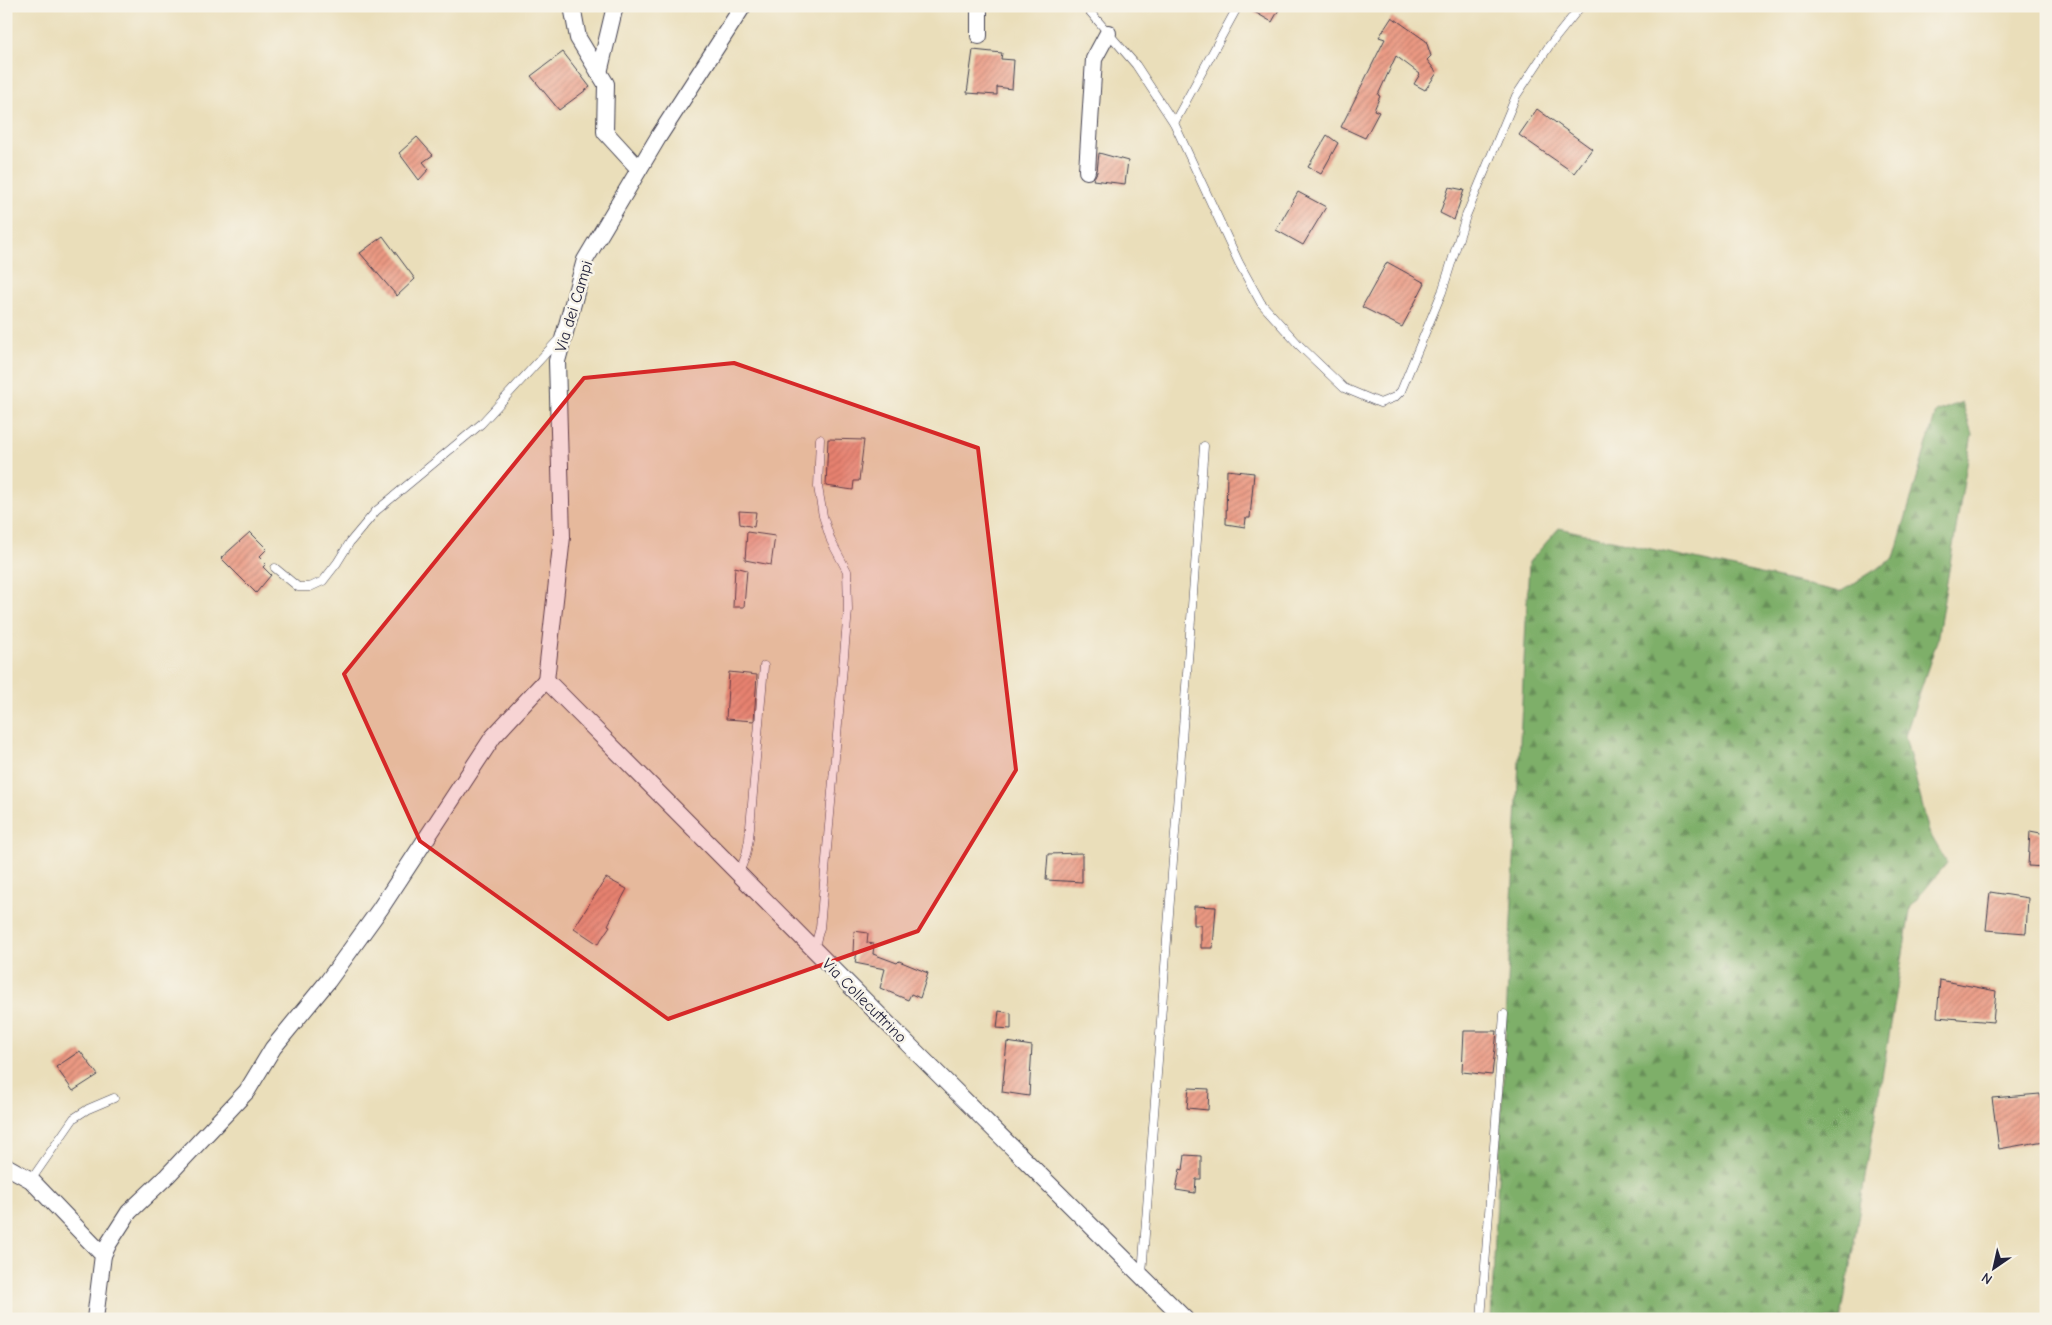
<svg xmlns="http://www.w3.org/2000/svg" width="2052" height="1325" viewBox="0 0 2052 1325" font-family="'Comic Neue',sans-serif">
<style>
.forest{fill:url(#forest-firs);stroke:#506852}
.building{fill:url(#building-hatch)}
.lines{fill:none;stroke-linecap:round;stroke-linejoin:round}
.lane-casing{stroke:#403e4e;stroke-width:9}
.street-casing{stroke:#403e4e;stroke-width:18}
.lane{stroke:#fff;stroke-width:8}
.street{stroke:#fff;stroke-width:16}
.marked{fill:#d62828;fill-opacity:0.2;stroke:#d62828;stroke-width:4;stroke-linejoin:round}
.labels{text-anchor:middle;stroke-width:5;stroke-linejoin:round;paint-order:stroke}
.street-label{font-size:16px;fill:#22223b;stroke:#f7f3e8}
</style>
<defs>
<pattern id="forest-firs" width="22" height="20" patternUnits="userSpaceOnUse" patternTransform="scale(1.25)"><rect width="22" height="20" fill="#7eaf69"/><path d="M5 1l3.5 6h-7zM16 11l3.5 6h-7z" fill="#678e58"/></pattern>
<pattern id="building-hatch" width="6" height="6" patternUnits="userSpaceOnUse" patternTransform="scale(1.25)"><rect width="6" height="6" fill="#eb9982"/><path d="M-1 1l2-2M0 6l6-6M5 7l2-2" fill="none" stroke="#be7c6c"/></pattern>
</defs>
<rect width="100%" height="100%" fill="#f7f3e8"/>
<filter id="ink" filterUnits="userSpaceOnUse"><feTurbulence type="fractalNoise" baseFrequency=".02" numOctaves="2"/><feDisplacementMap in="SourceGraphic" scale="10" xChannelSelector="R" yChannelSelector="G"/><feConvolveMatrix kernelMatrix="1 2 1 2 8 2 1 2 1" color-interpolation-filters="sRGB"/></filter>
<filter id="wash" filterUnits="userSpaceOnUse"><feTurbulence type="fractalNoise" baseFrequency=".0096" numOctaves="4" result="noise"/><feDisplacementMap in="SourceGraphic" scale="20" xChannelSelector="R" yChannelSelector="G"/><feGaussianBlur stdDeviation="1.12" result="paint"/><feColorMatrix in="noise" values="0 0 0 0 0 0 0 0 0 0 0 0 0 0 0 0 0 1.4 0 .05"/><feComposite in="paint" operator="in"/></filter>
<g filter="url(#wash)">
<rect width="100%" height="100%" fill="#eadeba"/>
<!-- forest -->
<polygon class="forest" points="1962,402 1972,434 1937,641 1905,736 1929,832 1947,863 1911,906 1841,1319 1491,1319 1529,562 1559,528 1840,592 1894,558 1936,412"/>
<g id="blocks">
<!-- building -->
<g class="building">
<polygon points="1244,6 1281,6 1272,22"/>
<polygon points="1392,17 1426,41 1431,56 1427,60 1437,73 1425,90 1414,84 1420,74 1396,56 1378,95 1380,96 1374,110 1379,112 1365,138 1341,127 1385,39 1379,37"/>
<polygon points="973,50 1002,53 1001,59 1014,60 1012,89 997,87 997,95 967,93"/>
<polygon points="563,52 590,87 559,110 531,76"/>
<polygon points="1537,109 1592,149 1574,173 1519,135"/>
<polygon points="1327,135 1338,143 1321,174 1308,167"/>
<polygon points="417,137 433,155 423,162 429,169 419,180 399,153"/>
<polygon points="1099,153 1128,161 1125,184 1093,180 1097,172"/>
<polygon points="1449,187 1464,190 1454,220 1440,213"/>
<polygon points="1298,192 1326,207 1303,245 1276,230"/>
<polygon points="383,236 415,279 397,296 360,253"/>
<polygon points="1387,262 1425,283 1402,327 1362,307"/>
<polygon points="828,439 864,440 859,481 854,481 853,490 826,486"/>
<polygon points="1227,470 1254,473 1250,518 1246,518 1245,527 1226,524"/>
<polygon points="739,511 756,512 754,527 740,524"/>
<polygon points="250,532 267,549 259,557 266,564 263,567 271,575 256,593 221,558"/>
<polygon points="747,532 775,536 771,565 745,560"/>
<polygon points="735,567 747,570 744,607 733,607"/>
<polygon points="729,672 757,675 754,721 726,719"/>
<polygon points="2030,831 2046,834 2046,867 2028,866"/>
<polygon points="1082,853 1082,882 1046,880 1048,854"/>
<polygon points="606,878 627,889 608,925 610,926 598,944 574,928"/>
<polygon points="1990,892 2028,898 2026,933 1986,930"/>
<polygon points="1194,906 1216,907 1213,948 1201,948 1201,925 1194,925"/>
<polygon points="854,931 868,933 867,943 874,944 873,954 897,963 899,961 928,973 920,998 911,994 908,1000 880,988 885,969 855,963 857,952 853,953"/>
<polygon points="1940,980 1996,991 1993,1022 1937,1017"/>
<polygon points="999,1011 1011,1013 1011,1029 997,1028"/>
<polygon points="1464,1031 1497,1031 1492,1075 1462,1072"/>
<polygon points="1007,1042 1032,1046 1029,1096 1002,1092"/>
<polygon points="80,1051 98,1075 73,1091 56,1067"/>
<polygon points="1189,1088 1209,1089 1208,1110 1187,1108"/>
<polygon points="2040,1094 2044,1141 1999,1149 1992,1098"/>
<polygon points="1185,1155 1201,1156 1201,1179 1196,1179 1195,1193 1176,1190 1180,1169 1183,1170"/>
</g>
</g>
</g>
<g filter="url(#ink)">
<use href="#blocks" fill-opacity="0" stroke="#403e4e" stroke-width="1"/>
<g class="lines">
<defs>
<g id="lane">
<polyline points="1085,6 1136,65 1174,123 1239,263 1261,303 1299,345 1344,388 1380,403 1395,397 1401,391 1442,292 1466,216 1516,96 1549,46 1581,6"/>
<polyline points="1174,123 1238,6"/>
<polyline points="275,568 298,587 310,587 323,581 337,563 350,542 376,511 481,424 558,340"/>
<polyline points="739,873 746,855 749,839 764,666"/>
<polyline points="814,949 820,928 848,610 847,571 831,541 823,516 818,487 820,439"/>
<polyline points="31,1180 74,1118 88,1109 114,1098"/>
<polyline points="1142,1274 1204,446"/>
<polyline points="1481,1319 1504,1014"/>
</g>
<g id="street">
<polyline points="572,6 578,38 606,84 605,132 639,169"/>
<polyline points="979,6 979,36"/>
<polyline points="599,73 615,6"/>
<polyline points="1087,171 1094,59 1108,33"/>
<polyline points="546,680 913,1049 1185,1319"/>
<polyline points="546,680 562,537 557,361 585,260 659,136 743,6"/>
<polyline points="6,1166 31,1180 103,1255 95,1319"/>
<polyline points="103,1255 109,1243 129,1212 167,1176 247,1091 273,1048 328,981 380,909 493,737 546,680"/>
</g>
</defs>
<!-- lane casing -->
<use href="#lane" class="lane-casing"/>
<!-- street casing -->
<use href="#street" class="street-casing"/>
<!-- lane -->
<use href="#lane" class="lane"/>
<!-- street -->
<use href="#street" class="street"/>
</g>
</g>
<!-- marked area -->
<path class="marked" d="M734,363l244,85 38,322 -98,161 -250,88 -248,-178 -76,-167 240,-296z"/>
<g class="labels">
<!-- street labels -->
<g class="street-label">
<text transform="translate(573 306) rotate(-73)" y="6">Via dei Campi</text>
<text transform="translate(865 1000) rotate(45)" y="6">Via Collecuttrino</text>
</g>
</g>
<!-- margin -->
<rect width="2052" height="1325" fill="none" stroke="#f7f3e8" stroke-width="25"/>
<!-- north arrow -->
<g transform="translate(1994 1268) rotate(214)" stroke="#f7f3e8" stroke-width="4" paint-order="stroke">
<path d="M0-4L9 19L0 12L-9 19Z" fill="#22223b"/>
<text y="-8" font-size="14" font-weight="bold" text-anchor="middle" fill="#22223b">N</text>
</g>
</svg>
